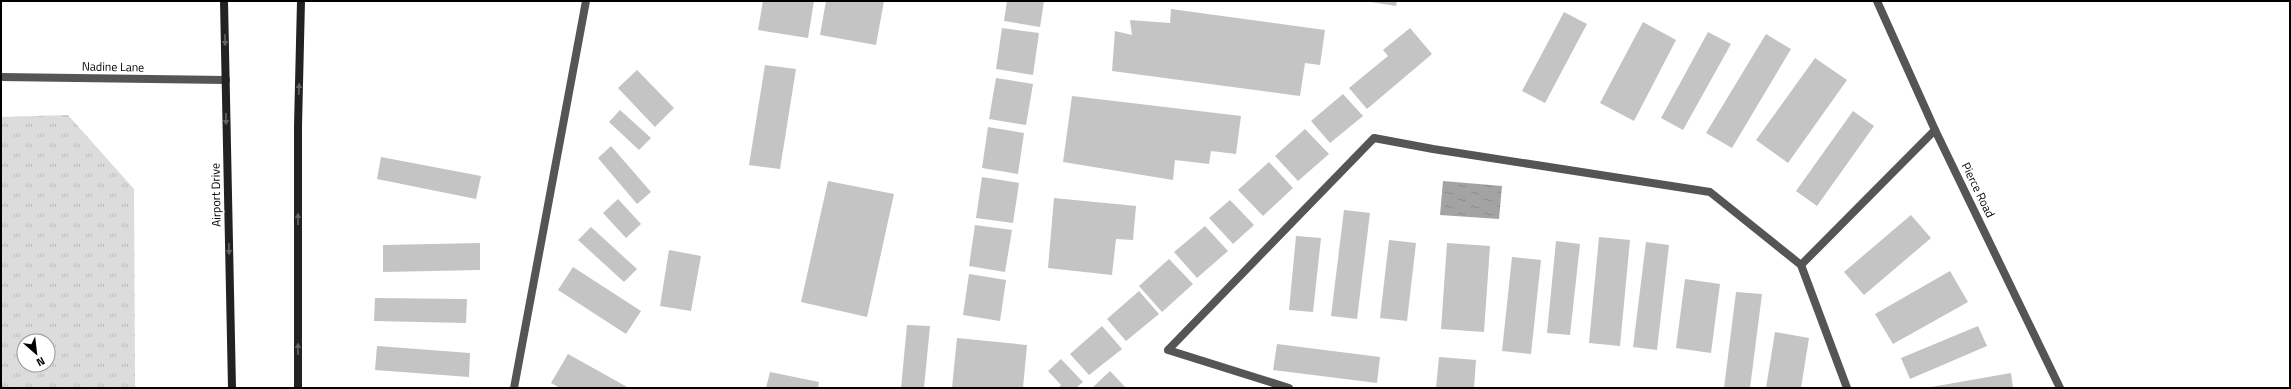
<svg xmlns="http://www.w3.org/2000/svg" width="2291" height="389" viewBox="0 0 2291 389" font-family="'Titillium Web',sans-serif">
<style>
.grass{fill:url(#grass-tufts);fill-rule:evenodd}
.water{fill:url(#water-ripples)}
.building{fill:#c4c4c4}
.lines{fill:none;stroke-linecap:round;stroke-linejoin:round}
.service{stroke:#555;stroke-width:8}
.minor{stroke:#555;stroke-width:8}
.secondary{stroke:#222;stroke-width:8}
.oneway{fill:#646464}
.labels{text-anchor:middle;stroke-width:3;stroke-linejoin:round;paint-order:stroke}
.street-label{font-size:12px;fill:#000;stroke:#fff}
</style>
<defs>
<pattern id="grass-tufts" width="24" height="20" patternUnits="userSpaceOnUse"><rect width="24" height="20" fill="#dcdcdc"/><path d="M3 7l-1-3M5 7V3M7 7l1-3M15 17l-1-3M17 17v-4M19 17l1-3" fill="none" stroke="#bbb"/></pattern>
<pattern id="water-ripples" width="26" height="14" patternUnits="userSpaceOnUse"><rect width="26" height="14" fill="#a3a3a3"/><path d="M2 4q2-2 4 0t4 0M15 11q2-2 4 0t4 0" fill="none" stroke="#8b8b8b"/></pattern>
</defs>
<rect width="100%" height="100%" fill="#fff"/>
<!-- grass -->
<path class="grass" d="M68,115l66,74 1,196 1,3h-135v-271zM24,341h24v24h-24z"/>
<!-- water -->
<polygon class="water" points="1443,181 1502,186 1499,219 1440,215"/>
<!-- building -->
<g class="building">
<polygon points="763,1 814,1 808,38 758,30"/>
<polygon points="826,1 884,1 876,45 820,35"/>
<polygon points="1007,1 1044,1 1040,27 1004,21"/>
<polygon points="1364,1 1397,1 1396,6"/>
<polygon points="1171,9 1325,30 1320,65 1305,63 1300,96 1112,71 1115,31 1132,35 1130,20 1170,23"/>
<polygon points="1564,12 1587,24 1545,103 1522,91"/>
<polygon points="1643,22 1676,40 1634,121 1600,103"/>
<polygon points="1002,28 1039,33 1033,75 996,69"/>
<polygon points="1410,28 1432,54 1367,109 1349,88 1388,56 1383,50"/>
<polygon points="1708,32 1731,44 1683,130 1661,118"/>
<polygon points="1766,34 1791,49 1732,148 1706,133"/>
<polygon points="1815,58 1847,80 1788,163 1756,140"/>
<polygon points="765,65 796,69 780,169 749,165"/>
<polygon points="637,70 674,108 655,127 618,88"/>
<polygon points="996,78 1033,84 1026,125 989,119"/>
<polygon points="1343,94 1363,116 1330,143 1311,121"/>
<polygon points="1072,96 1241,116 1236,154 1211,151 1209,164 1175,160 1173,180 1063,162"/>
<polygon points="620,110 651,138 639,150 609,122"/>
<polygon points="1853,111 1874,126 1817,206 1796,191"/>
<polygon points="988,127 1024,133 1018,174 982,168"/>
<polygon points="1305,129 1329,154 1298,181 1275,156"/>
<polygon points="611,146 651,192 637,204 598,158"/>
<polygon points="381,157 481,176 476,199 377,179"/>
<polygon points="1269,162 1293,188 1263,216 1238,190"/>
<polygon points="982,177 1019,183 1013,223 976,218"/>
<polygon points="828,181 894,194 867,317 801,302"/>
<polygon points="1054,198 1136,206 1133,240 1116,239 1112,275 1048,268"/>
<polygon points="618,199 641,224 626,238 603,213"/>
<polygon points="1230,200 1254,225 1233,244 1209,218"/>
<polygon points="1344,210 1370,213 1357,319 1331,316"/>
<polygon points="1911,215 1931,238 1864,295 1844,272"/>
<polygon points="975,225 1012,230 1005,272 969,266"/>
<polygon points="1205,226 1228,251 1197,278 1174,252"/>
<polygon points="591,227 637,269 624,282 578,240"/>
<polygon points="1296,236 1321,238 1313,312 1289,310"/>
<polygon points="1599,237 1630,240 1620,346 1589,343"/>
<polygon points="1389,240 1416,243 1407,321 1380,318"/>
<polygon points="1556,241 1580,244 1570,335 1547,333"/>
<polygon points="1646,242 1669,245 1657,350 1633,347"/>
<polygon points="480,243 480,270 383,272 383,245"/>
<polygon points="1447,243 1490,246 1484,332 1441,329"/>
<polygon points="669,250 701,256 691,311 660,306"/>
<polygon points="1512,257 1541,260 1531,354 1502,351"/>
<polygon points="1169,259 1193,284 1162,312 1139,286"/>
<polygon points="573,267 641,311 626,334 558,290"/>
<polygon points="1950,271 1968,302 1893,344 1875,314"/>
<polygon points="969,274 1006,280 1000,321 963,315"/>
<polygon points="1685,279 1720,284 1711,353 1676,348"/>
<polygon points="1139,291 1159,314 1126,341 1107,319"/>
<polygon points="1736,292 1762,294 1750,388 1724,388"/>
<polygon points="375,298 467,299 466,323 374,321"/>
<polygon points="907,325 930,326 924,388 901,388"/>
<polygon points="1102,326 1122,349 1089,375 1070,354"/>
<polygon points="1978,326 1987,346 1910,379 1901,358"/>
<polygon points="1775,332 1809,338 1801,388 1766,388"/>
<polygon points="957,338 1027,345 1023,388 952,388"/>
<polygon points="1277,344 1380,357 1377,383 1273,370"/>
<polygon points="377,346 470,353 469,377 375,370"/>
<polygon points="568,354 629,388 560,388 551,383"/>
<polygon points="1439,357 1476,360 1474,388 1436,388"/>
<polygon points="1061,359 1083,382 1076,388 1058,388 1061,385 1048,371"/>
<polygon points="1110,371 1126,388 1092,388"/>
<polygon points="770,372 819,382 818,388 766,388"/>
<polygon points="2011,373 2013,388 1932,388 1931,387"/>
</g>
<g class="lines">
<!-- service -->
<g class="service">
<polyline points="1801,265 1935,130"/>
<polyline points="514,388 586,1"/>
<polyline points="1289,388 1168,350 1374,138 1433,149 1710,192 1801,265 1847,388"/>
</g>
<!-- minor -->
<g class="minor">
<polyline points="1877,1 1935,130 2060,388"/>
<polyline points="1,77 226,80"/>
</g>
<!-- secondary -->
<g class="secondary">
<polyline points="224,1 232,388"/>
<polyline points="298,388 298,126 301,1"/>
</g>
</g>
<!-- one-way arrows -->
<defs><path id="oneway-solid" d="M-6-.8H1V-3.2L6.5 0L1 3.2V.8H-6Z"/></defs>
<g class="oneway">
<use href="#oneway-solid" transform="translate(225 40) rotate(89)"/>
<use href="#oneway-solid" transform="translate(299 89) rotate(-88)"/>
<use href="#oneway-solid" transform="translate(226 119) rotate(89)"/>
<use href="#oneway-solid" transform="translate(298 219) rotate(-90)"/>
<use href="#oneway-solid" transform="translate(229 249) rotate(89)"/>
<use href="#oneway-solid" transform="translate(298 349) rotate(-90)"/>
</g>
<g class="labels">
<!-- street labels -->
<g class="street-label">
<text transform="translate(113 67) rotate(1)" y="4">Nadine Lane</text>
<text transform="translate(1978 190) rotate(64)" y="4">Pierce Road</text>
<text transform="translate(216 195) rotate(-91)" y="4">Airport Drive</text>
</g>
</g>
<!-- border -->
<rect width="2291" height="389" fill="none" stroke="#000000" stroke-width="4"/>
<!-- north arrow -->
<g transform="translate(36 353) rotate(152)"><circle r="19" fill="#ffffff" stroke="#999999"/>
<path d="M0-3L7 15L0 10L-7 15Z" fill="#000000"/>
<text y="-6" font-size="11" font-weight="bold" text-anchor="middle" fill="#000000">N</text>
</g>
</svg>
